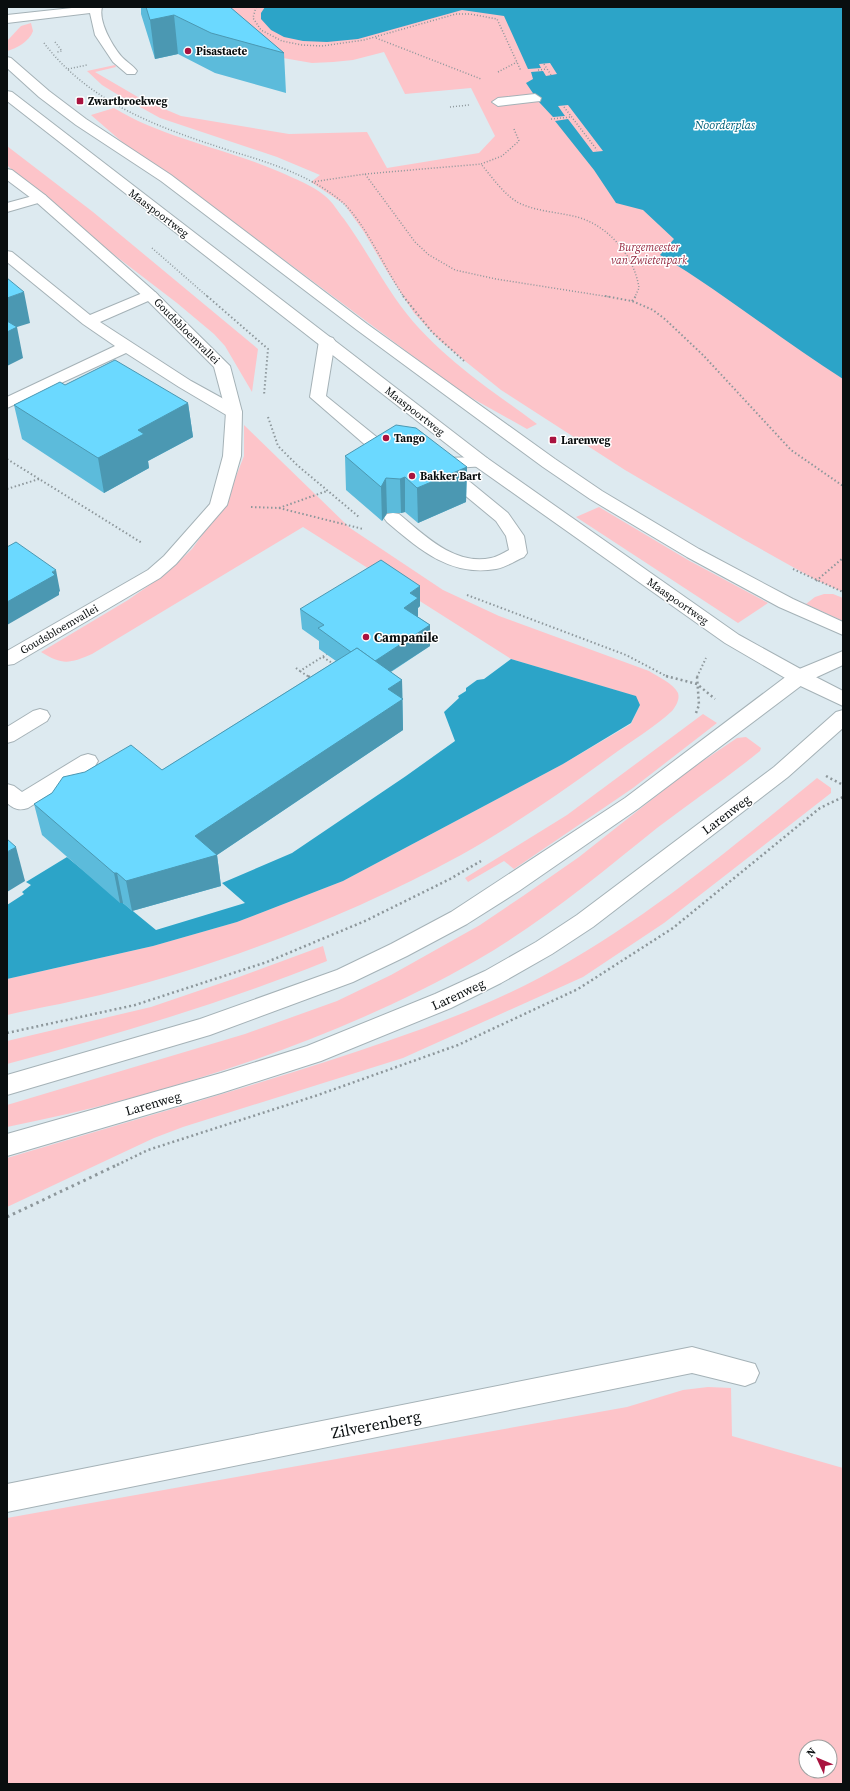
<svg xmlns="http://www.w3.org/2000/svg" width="850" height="1791" viewBox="0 0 850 1791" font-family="'Source Serif 4',serif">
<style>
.green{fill:#fdc4c9;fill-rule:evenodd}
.water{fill:#2ca4c8}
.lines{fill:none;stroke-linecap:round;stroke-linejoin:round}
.service-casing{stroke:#a5b2b7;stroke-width:2}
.minor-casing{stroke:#a5b2b7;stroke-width:2}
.tertiary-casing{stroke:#a5b2b7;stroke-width:2}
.secondary-casing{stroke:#a5b2b7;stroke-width:2}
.path-far3{stroke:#8d979b;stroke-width:1.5;stroke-dasharray:1 2;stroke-linecap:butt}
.path-far2{stroke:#8d979b;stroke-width:2;stroke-dasharray:1.5 2.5;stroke-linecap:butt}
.path-far1{stroke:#8d979b;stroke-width:2.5;stroke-dasharray:2 3;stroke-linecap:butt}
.path{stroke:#8d979b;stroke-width:3;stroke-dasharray:2.5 4;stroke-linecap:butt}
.service{fill:#fff;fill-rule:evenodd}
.minor{fill:#fff;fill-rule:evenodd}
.tertiary{fill:#fff;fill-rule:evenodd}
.secondary{fill:#fff;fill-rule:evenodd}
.wall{fill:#5cbbdb}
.shaded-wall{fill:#4b98b2}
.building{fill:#6bd9ff;stroke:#4b98b2}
.poi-dot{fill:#a9133f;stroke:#fff;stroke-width:1.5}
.labels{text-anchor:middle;stroke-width:3;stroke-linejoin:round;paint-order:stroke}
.far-poi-label{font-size:11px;font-weight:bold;fill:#090e0f;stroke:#fff;text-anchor:start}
.far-street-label{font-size:11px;fill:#090e0f;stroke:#fff}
.far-park-label{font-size:11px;font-style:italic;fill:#962a41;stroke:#fff}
.far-water-label{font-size:12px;font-style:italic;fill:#00617a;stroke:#fff}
.poi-label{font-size:13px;font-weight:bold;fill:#090e0f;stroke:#fff;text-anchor:start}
.street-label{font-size:13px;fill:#090e0f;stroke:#fff}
.near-street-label{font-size:16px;fill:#090e0f;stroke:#fff}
</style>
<rect width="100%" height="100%" fill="#ddeaf0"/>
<!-- green -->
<g class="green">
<polygon points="225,7 843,7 843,592 816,580 743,539 625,470 501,390 439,340 414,313 388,273 364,232 344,204 311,182 320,175 277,157 160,118 115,93 102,85 87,71 115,65 116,67 95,72 143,100 181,116 289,134 367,132 387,168 479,153 495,136 471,88 405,94 384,52 353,60 333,62 312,63 283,58"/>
<path d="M31,23l2,8c-4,11 -16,17 -26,20v-10l14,-15z"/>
<path d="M114,108c51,31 111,40 166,64 15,7 32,13 45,24 8,6 13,16 19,23 19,26 33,53 51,79 36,53 92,89 142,126l-10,5 -66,-37 -293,-219 -32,-19 -45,-39z"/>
<polygon points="7,146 93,212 258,349 252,392 225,346 214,334 177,303 40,198 7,165"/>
<path d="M244,425l106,103 93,62 56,26 150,55c9,6 24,12 29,22 2,6 -2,13 -6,18 -17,16 -42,31 -61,45 -48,35 -98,70 -150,99 -109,59 -228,106 -349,137 -34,9 -70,15 -105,23v-36l146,-33 84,-24 106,-41 220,-117 68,-40 9,-19 -5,-9 -124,-37 -208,-132 -211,127c-23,10 -30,11 -51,-2l87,-52 39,-27 25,-24 24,-33 15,-27 13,-33z"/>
<polygon points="599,507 688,560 768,603 738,623 576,517"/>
<polygon points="824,594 833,594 843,598 843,621 806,604 815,597"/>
<polygon points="703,714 717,723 633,788 514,869 504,861 468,882 465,878 567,815"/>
<path d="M746,737l15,11 -1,3c-33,27 -69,51 -103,77 -57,46 -116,95 -180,132 -139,80 -313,136 -470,167v-22l238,-71 92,-33 54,-26 89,-50 43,-29 56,-39 109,-86 49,-33z"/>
<path d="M817,778l14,10v5l-167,130 -81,54 -180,81 -220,69 -29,11 -147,69v-49c106,-32 213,-62 318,-96 73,-24 148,-49 216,-85 101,-54 188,-127 276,-199z"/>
<path d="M323,946l4,15c-104,42 -212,74 -320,103v-23l144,-34 88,-30z"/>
<path d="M708,1387l23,1 1,48 111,32v316h-836v-266l620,-111 56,-17zM806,1747h24v24h-24z"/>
</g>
<!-- water -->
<g class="water">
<path d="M265,7h578v372c-62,-39 -119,-86 -183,-124l14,-16 -31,-29 -27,-7 -22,-33 -39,-49 13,-2 25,33 10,-1 -35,-46 -10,1 7,10 -12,1 -14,-15 -13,-19 7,-4 -2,-7 12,-1 3,5 11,-2 -7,-11 -11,1 2,4 -13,1 -24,-53 -42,-6 -104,29 -31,3 -24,-1 -19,-4 -13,-7 -10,-11v-6z"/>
<polygon points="511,659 636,696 640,705 631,723 563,764 343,881 237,922 153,946 7,979 7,905 24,894 22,892 31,885 26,882 67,857 156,930 245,903 222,883 292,853 406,776 455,741 444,712 459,698 458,696 466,691 466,688 477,680 484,679"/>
</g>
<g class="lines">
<defs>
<g id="service">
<polygon points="535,94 541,98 540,101 498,106 492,102 498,98"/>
<polygon points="40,194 45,195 47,198 45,201 7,212 7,203"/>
<polygon points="7,251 12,252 90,315 145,292 155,292 158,295 155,298 100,322 191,381 240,408 242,412 240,416 234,417 228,416 179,387 126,353 7,408 7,397 115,346 83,324 7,262"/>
<polygon points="327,336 333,338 335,341 326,396 389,447 402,449 404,453 402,457 396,458 378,456 310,397 319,341 321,338"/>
<path d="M433,455l8,3 40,-1 6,1 3,4 -3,4 -34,2 55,45 16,23 3,17 -3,4c-9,4 -18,10 -28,12 -46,8 -77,-20 -109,-47l-3,-4 3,-4 6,-1 6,1c25,21 56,52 92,44 6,-1 12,-5 18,-8l-3,-14 -10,-15 -58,-48 -2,-5 -9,-4 -3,-4 3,-4z"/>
<polygon points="40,709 47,711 50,716 47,721 14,741 7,743 7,727 33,711"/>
<path d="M88,754l7,2 3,5 -3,5 -67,42c-9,3 -14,1 -21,-5v-19l7,2 8,6 59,-36z"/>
<polygon points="692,1347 755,1364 759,1373 755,1382 745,1386 692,1373 7,1512 7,1484"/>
</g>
<g id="minor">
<path d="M81,7h21c-4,14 10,38 19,49 5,6 12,9 16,15l-2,3h-8l-14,-12 -18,-27 -5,-22 -83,10v-8z"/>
<polygon points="7,169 12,170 45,195 155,292 230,366 242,412 241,456 227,505 176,564 160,578 14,664 7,665 7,651 148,570 164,556 210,504 223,456 226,412 214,367 145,298 35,201 7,180"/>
</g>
<g id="tertiary">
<polygon points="843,651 843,665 806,682 639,808 519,891 467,924 407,956 353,982 210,1035 7,1095 7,1075 200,1019 337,970 391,944 451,912 625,798 792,672"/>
<polygon points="843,710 843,728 788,777 593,927 552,954 501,983 451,1008 321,1061 221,1093 7,1156 7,1134 221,1073 307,1046 435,994 485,971 536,942 577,915 774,767 836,712"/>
</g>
<g id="secondary">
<polygon points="7,57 11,58 49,91 86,119 171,175 367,324 555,459 602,491 699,549 793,599 843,622 843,635 779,607 687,557 590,499 543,467 357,330 161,181 76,125 39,97 7,68"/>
<polygon points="7,91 12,92 487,458 739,635 806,672 843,691 843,706 792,682 725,643 475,466 7,101"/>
</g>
</defs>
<!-- service casing -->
<use href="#service" class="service-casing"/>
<!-- minor casing -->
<use href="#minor" class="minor-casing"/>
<!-- tertiary casing -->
<use href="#tertiary" class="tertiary-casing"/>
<!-- secondary casing -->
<use href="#secondary" class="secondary-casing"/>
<!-- path-far3 -->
<g class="path-far3">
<polyline points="256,7 253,18 261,30 282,41 302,45 322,46 364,40 456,14 470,14 497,19 521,71"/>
<polyline points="376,38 481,79"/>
<polyline points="55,42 62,51 57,52"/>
<path d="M44,43c47,62 119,86 190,109 37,11 77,24 107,49 25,22 43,67 63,96"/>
<polyline points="544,64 551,75"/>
<polyline points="68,69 87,65"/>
<polyline points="538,70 547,69"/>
<polyline points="498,72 517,62"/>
<polyline points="450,107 469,105"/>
<polyline points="564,107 597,150"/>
<polyline points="551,119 571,117"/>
<path d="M514,129l5,12 -17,15 -21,8c11,13 23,31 38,39 17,8 36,9 54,13 33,7 61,38 66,72l-4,9"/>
<polyline points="365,174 481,164"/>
<polyline points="312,182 365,174 415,242 429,255 455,270 496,279 610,297"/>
<polyline points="152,248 208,297"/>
</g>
<!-- path-far2 -->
<g class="path-far2">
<polyline points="207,296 268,349 264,395"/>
<polyline points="403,296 432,332 464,361"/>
<polyline points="605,296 632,301 653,310 666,320 703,355 791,450 843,486"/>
<polyline points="632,301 636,296"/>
<polyline points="268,417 278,446 297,465 359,517"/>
<polyline points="7,459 142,543"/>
<polyline points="7,489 39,479"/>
<polyline points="251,507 279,508 363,529"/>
<polyline points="279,508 327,491"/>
<polyline points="793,569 843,592"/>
<polyline points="816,581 843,558"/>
<polyline points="467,595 626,655 668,677"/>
<polyline points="323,657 335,665"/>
<polyline points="296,668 300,671 327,654"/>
<polyline points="300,671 309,677"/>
<polyline points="697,677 706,658"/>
</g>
<!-- path-far1 -->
<g class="path-far1">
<polyline points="308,676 313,679"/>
<polyline points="666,676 697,684 715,699"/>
<polyline points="696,713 699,705 697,676"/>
<polyline points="826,776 843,785"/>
<polyline points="7,1033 135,1005 267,962 365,921 450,879 481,861"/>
<polyline points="117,1165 148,1150 318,1095 458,1045 578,989 673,928 820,808 843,797"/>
</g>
<!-- path -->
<polyline class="path" points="7,1217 119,1164"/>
<!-- service -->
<use href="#service" class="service"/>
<!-- minor -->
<use href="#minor" class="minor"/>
<!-- tertiary -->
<use href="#tertiary" class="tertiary"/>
<!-- secondary -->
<use href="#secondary" class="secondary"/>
</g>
<!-- wall -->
<g class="wall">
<polygon points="141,7 230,7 284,53 286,93 215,73 178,54 155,59 141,14"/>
<polygon points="65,385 188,403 193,437 148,461 149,468 104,493 22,439 14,405"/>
<polygon points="345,456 467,467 466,502 418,523 405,512 401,513 387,513 382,521 346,490"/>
<polygon points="420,606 418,608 418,617 430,625 430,646 391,672 402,680 403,730 217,855 221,886 132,911 123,903 120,903 42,835 34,804 162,770 336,661 319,649 319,641 302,629 300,609"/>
</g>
<!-- shaded-wall -->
<g class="shaded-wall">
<polygon points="174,15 178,54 155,59 150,20"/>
<polygon points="24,292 30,323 17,327 23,358 7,366 7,298"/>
<polygon points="188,403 193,437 148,461 149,468 104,493 98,458 138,430"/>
<polygon points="467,467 466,502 418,523 417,488"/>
<polygon points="405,477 405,512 401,513 400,479"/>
<polygon points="386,478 387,513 382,521 381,487"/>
<polygon points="56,570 60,591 59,592 59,595 7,625 7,602"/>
<polygon points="420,586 420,606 418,608 418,619 404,608 410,593"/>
<polygon points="430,625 430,646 370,685 369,665"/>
<polygon points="402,680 403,730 217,855 221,886 132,911 126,881 195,836 388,689"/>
<polygon points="16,847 25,881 7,892 7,852"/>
<polygon points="114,873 117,873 123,903 120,903"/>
</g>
<!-- building -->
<g class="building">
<polygon points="146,7 230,7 284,53 211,33 174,15 150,20"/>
<polygon points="7,278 24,292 7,298"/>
<polygon points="7,321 17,327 7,332"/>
<polygon points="115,360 188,403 138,430 144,434 98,458 14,405 60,382 65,385"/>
<polygon points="396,425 416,428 467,467 417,488 405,477 400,479 386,478 381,487 345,456"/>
<polygon points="16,542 56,570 52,572 55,575 7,602 7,547"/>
<polygon points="381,560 420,586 410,593 418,598 404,608 430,625 375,661 357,648 351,652 318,628 324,625 300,609"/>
<polygon points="357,648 402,680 388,689 403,699 195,836 217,855 126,881 117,873 114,873 34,804 52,793 63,777 85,772 131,745 162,770"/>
<polygon points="7,839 16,847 7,852"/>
</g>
<!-- markers -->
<g class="poi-dot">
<circle cx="188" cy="51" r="4"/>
<rect x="76" y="97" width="8" height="8" rx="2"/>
<circle cx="386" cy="438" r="4"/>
<rect x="549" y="436" width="8" height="8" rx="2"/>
<circle cx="412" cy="476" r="4"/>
<circle cx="366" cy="637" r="4"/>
</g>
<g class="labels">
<!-- far-poi labels -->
<g class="far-poi-label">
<text x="196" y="55">Pisastaete</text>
<text x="88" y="105">Zwartbroekweg</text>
<text x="394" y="442">Tango</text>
<text x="561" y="444">Larenweg</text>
<text x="420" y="480">Bakker Bart</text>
</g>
<!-- far-street labels -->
<g class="far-street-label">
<text transform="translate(159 213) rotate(37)" y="4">Maaspoortweg</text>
<text transform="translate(187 331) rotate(45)" y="4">Goudsbloemvallei</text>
<text transform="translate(415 411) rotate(38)" y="4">Maaspoortweg</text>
<text transform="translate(678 601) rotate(35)" y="4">Maaspoortweg</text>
<text transform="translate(59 629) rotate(-30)" y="4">Goudsbloemvallei</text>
</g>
<!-- far-park labels -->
<g class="far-park-label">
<text x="649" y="251">Burgemeester<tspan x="649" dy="13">van Zwietenpark</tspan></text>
</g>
<!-- far-water labels -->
<g class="far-water-label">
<text x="725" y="129">Noorderplas</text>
</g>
<!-- poi labels -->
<g class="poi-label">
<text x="374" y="642">Campanile</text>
</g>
<!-- street labels -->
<g class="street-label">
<text transform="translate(726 814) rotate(-37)" y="5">Larenweg</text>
<text transform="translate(458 994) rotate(-25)" y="5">Larenweg</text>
<text transform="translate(153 1103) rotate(-16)" y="5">Larenweg</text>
</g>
<!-- near-street labels -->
<g class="near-street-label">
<text transform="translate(376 1424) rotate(-11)" y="6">Zilverenberg</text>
</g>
</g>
<!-- border -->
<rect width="850" height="1791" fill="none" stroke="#090e0f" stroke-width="16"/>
<!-- north arrow -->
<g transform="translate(818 1759) rotate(314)"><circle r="19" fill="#ffffff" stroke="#9d9f9f"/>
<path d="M0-3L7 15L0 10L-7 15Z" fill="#a9133f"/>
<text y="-6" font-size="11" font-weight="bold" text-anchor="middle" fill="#090e0f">N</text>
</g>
</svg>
